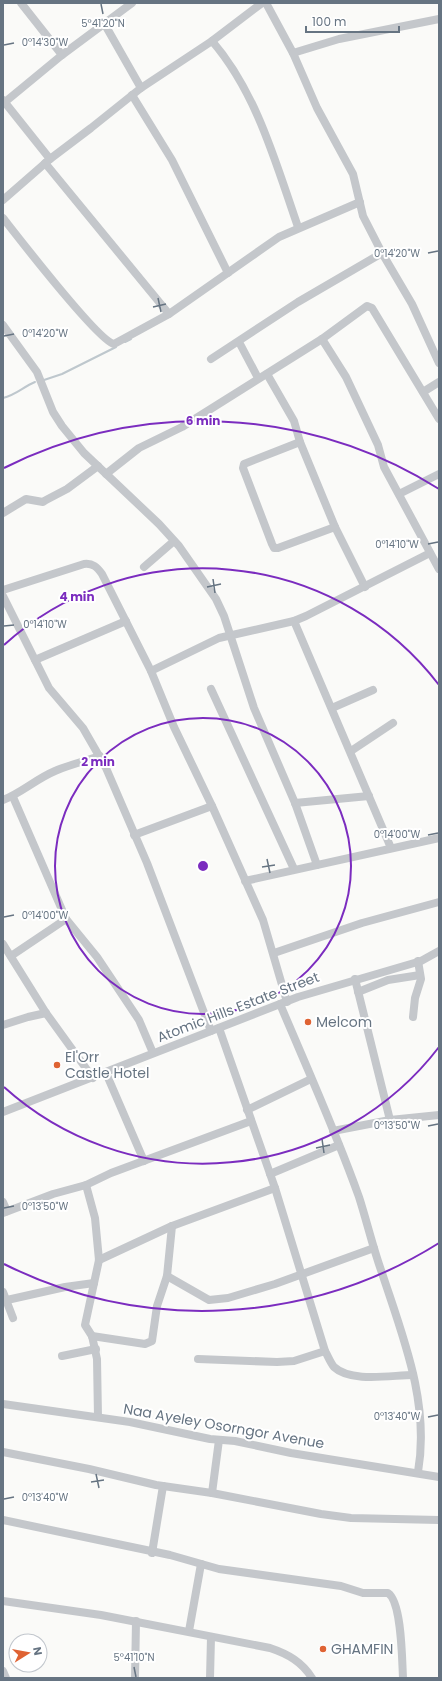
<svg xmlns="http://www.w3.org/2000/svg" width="442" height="1681" viewBox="0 0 442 1681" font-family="Poppins,sans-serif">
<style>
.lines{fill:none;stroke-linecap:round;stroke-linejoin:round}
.stream{stroke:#bec7cd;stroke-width:2}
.minor{stroke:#c4c7cb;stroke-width:8}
.ticks{fill:none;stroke:#667482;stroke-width:1.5}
.ring{fill:none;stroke:#7b2cbf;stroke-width:2}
.poi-dot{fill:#df6333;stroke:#fff;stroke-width:1.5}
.labels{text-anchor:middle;stroke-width:4;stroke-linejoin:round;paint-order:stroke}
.street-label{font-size:14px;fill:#667482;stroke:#fff}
.poi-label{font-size:14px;fill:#667482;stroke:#fff;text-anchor:start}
.ticks-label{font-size:10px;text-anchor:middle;fill:#667482;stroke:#fff;stroke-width:4;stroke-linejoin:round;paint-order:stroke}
.centre{fill:#7b2cbf;stroke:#fff;stroke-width:2}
.ring-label{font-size:12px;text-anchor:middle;font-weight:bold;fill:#7b2cbf;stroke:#fff;stroke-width:4;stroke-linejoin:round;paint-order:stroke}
</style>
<rect width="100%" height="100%" fill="#fafaf8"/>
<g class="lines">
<!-- stream -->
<g class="stream">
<polyline points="125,342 131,339"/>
<polyline points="44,380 62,374 116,347"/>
<path d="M3,398c13,-3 20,-11 32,-16"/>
</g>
<!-- minor -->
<g class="minor">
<polyline points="21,3 62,55"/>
<polyline points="266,3 293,53 317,108 353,174 363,216 382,253 412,304 439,363"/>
<polyline points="104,23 141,88"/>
<path d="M212,41c45,52 64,123 86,186"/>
<polyline points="293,53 339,39 439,19"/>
<polyline points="132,95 172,160 228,273"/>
<polyline points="3,100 50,159"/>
<polyline points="5,102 62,55 132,3"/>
<polyline points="45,163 169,314"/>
<polyline points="3,200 50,159 91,128 141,88 212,41 262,3"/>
<path d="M3,218c15,19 95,123 111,126l55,-30 110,-77 81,-35"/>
<polyline points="3,325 37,372 53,412 62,426 84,453 159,524 179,546 216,599 224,616 254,708 295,803 317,865"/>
<polyline points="322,339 346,377 378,445 384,467 439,569"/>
<polyline points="239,342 258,378"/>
<polyline points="211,359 298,302 382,253"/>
<polyline points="267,374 294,421 300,442 335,527 365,587"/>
<polyline points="423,392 439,382"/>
<polyline points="300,442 244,464 243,468 272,544 274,548 278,548 335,527"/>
<polyline points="106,474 139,448 182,427 322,339 367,306 372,308 439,419"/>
<polyline points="399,494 439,474"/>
<polyline points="3,513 26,499 43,502 46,500 67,489 98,466"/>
<polyline points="144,567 174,541"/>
<path d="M3,590l81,-26c9,-1 13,3 18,10l49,97 23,56 38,79 51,114 24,82"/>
<polyline points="3,596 49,688 83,728 106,768 147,863 211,1031"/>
<polyline points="294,621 391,848"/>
<polyline points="35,660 126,621"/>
<polyline points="151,671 219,638 294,621 306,616 430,553"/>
<polyline points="211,689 294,869"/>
<polyline points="332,708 373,690"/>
<polyline points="351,751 393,723"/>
<polyline points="13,797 66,919 97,957 139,1020 153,1053"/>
<path d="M3,800c18,-7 33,-21 52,-29 14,-6 30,-10 45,-15"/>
<polyline points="295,803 369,796"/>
<polyline points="134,835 212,806"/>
<polyline points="245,881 439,838"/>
<polyline points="3,944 46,1013 93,1078"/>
<polyline points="274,953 362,923 439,902"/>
<polyline points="11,956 66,919"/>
<polyline points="355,979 390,1120"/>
<polyline points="358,992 388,980 420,975"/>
<path d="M280,1004c27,64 56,128 79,193 8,25 14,51 23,76 21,64 48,130 36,199"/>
<polyline points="413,1017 415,998 421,979 418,961"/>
<polyline points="3,1025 28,1017 46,1013"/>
<path d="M219,1028l56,160 50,163c3,5 5,11 9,16 17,16 58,8 79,8"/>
<polyline points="106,1073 144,1161"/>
<polyline points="247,1110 311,1079"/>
<polyline points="3,1112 298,997 421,961 439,951"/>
<polyline points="333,1131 390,1120 439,1115"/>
<polyline points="270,1174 339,1145"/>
<polyline points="86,1185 95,1218 99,1260 85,1325 92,1336 97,1359 98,1417"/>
<polyline points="3,1202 7,1211"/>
<polyline points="3,1213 53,1194 86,1185 111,1173 251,1121"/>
<polyline points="99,1260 172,1226 275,1188"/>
<polyline points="167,1276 209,1300 228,1298 275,1284 374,1248"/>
<polyline points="3,1292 13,1318"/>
<polyline points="7,1300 65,1287 94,1283"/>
<polyline points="92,1336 145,1344 152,1341 157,1306 167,1276 172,1226"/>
<polyline points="62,1356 96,1349"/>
<polyline points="198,1359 277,1362 294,1361 325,1351"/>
<polyline points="3,1404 130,1422 210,1439 235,1441 291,1453 439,1477"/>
<polyline points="3,1452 89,1469 156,1485 212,1493 321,1514 351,1518 439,1520"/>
<polyline points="212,1493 219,1440"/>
<path d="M3,1520l167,35 49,14 122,17 22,7h25c14,9 14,68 15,85"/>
<polyline points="152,1553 163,1486"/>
<path d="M3,1601l98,14 169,33c18,6 32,14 42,30"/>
<polyline points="189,1631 201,1564"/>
<polyline points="3,1671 6,1678"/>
<polyline points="135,1678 136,1621"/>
<polyline points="210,1678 211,1637"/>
</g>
</g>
<!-- ticks -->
<path class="ticks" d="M101,4l2,10M4,45l10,-2M428,253l10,-2M158,298l3,14M153,307l13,-3M4,336l10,-2M428,544l10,-2M213,579l2,14M207,587l14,-3M4,626l10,-1M428,835l10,-2M267,859l3,14M262,867l13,-2M4,917l10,-2M428,1126l10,-2M322,1139l2,14M316,1148l14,-3M4,1208l10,-2M428,1417l10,-2M96,1474l3,14M91,1482l13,-2M4,1499l10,-2M134,1667l2,10"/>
<!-- distance rings -->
<g class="ring">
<circle cx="203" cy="866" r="148"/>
<path d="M439 1047A297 297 0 0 1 4 1087M4 645A297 297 0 0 1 439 685"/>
<path d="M439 1243A445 445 0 0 1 4 1264M4 468A445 445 0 0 1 439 489"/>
</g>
<!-- markers -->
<g class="poi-dot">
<circle cx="308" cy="1022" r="4"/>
<circle cx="57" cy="1065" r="4"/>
<circle cx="323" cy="1649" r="4"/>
</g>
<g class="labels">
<!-- street labels -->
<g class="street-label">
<text transform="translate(238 1007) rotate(-21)" y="5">Atomic Hills Estate Street</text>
<text transform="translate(224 1426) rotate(10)" y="5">Naa Ayeley Osorngor Avenue</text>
</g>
<!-- poi labels -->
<g class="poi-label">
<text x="316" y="1027">Melcom</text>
<text x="65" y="1062">El'Orr<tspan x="65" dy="16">Castle Hotel</tspan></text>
<text x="331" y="1654">GHAMFIN</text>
</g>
</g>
<g class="ticks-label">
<text x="103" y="27">5°41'20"N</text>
<text x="45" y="46">0°14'30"W</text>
<text x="397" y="257">0°14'20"W</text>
<text x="45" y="337">0°14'20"W</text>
<text x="397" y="548">0°14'10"W</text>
<text x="45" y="628">0°14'10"W</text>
<text x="397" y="838">0°14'00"W</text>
<text x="45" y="919">0°14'00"W</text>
<text x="397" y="1129">0°13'50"W</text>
<text x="45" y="1210">0°13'50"W</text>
<text x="397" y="1420">0°13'40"W</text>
<text x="45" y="1501">0°13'40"W</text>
<text x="134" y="1661">5°41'10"N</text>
</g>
<circle cx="203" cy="866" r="6" class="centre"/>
<g class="ring-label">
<text x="203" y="425">6 min</text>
<text x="77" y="601">4 min</text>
<text x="98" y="766">2 min</text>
</g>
<!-- border -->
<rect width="442" height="1681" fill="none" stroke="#667482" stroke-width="8"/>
<!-- north arrow -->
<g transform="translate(28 1653) rotate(79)"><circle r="19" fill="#ffffff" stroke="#c2c7cd"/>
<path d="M0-3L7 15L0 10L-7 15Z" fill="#df6333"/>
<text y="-6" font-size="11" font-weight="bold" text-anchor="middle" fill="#667482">N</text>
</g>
<!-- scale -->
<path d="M306 26v6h93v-6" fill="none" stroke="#667482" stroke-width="2"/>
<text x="312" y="26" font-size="12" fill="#667482" stroke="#ffffff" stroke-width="3" paint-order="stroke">100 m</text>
</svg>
